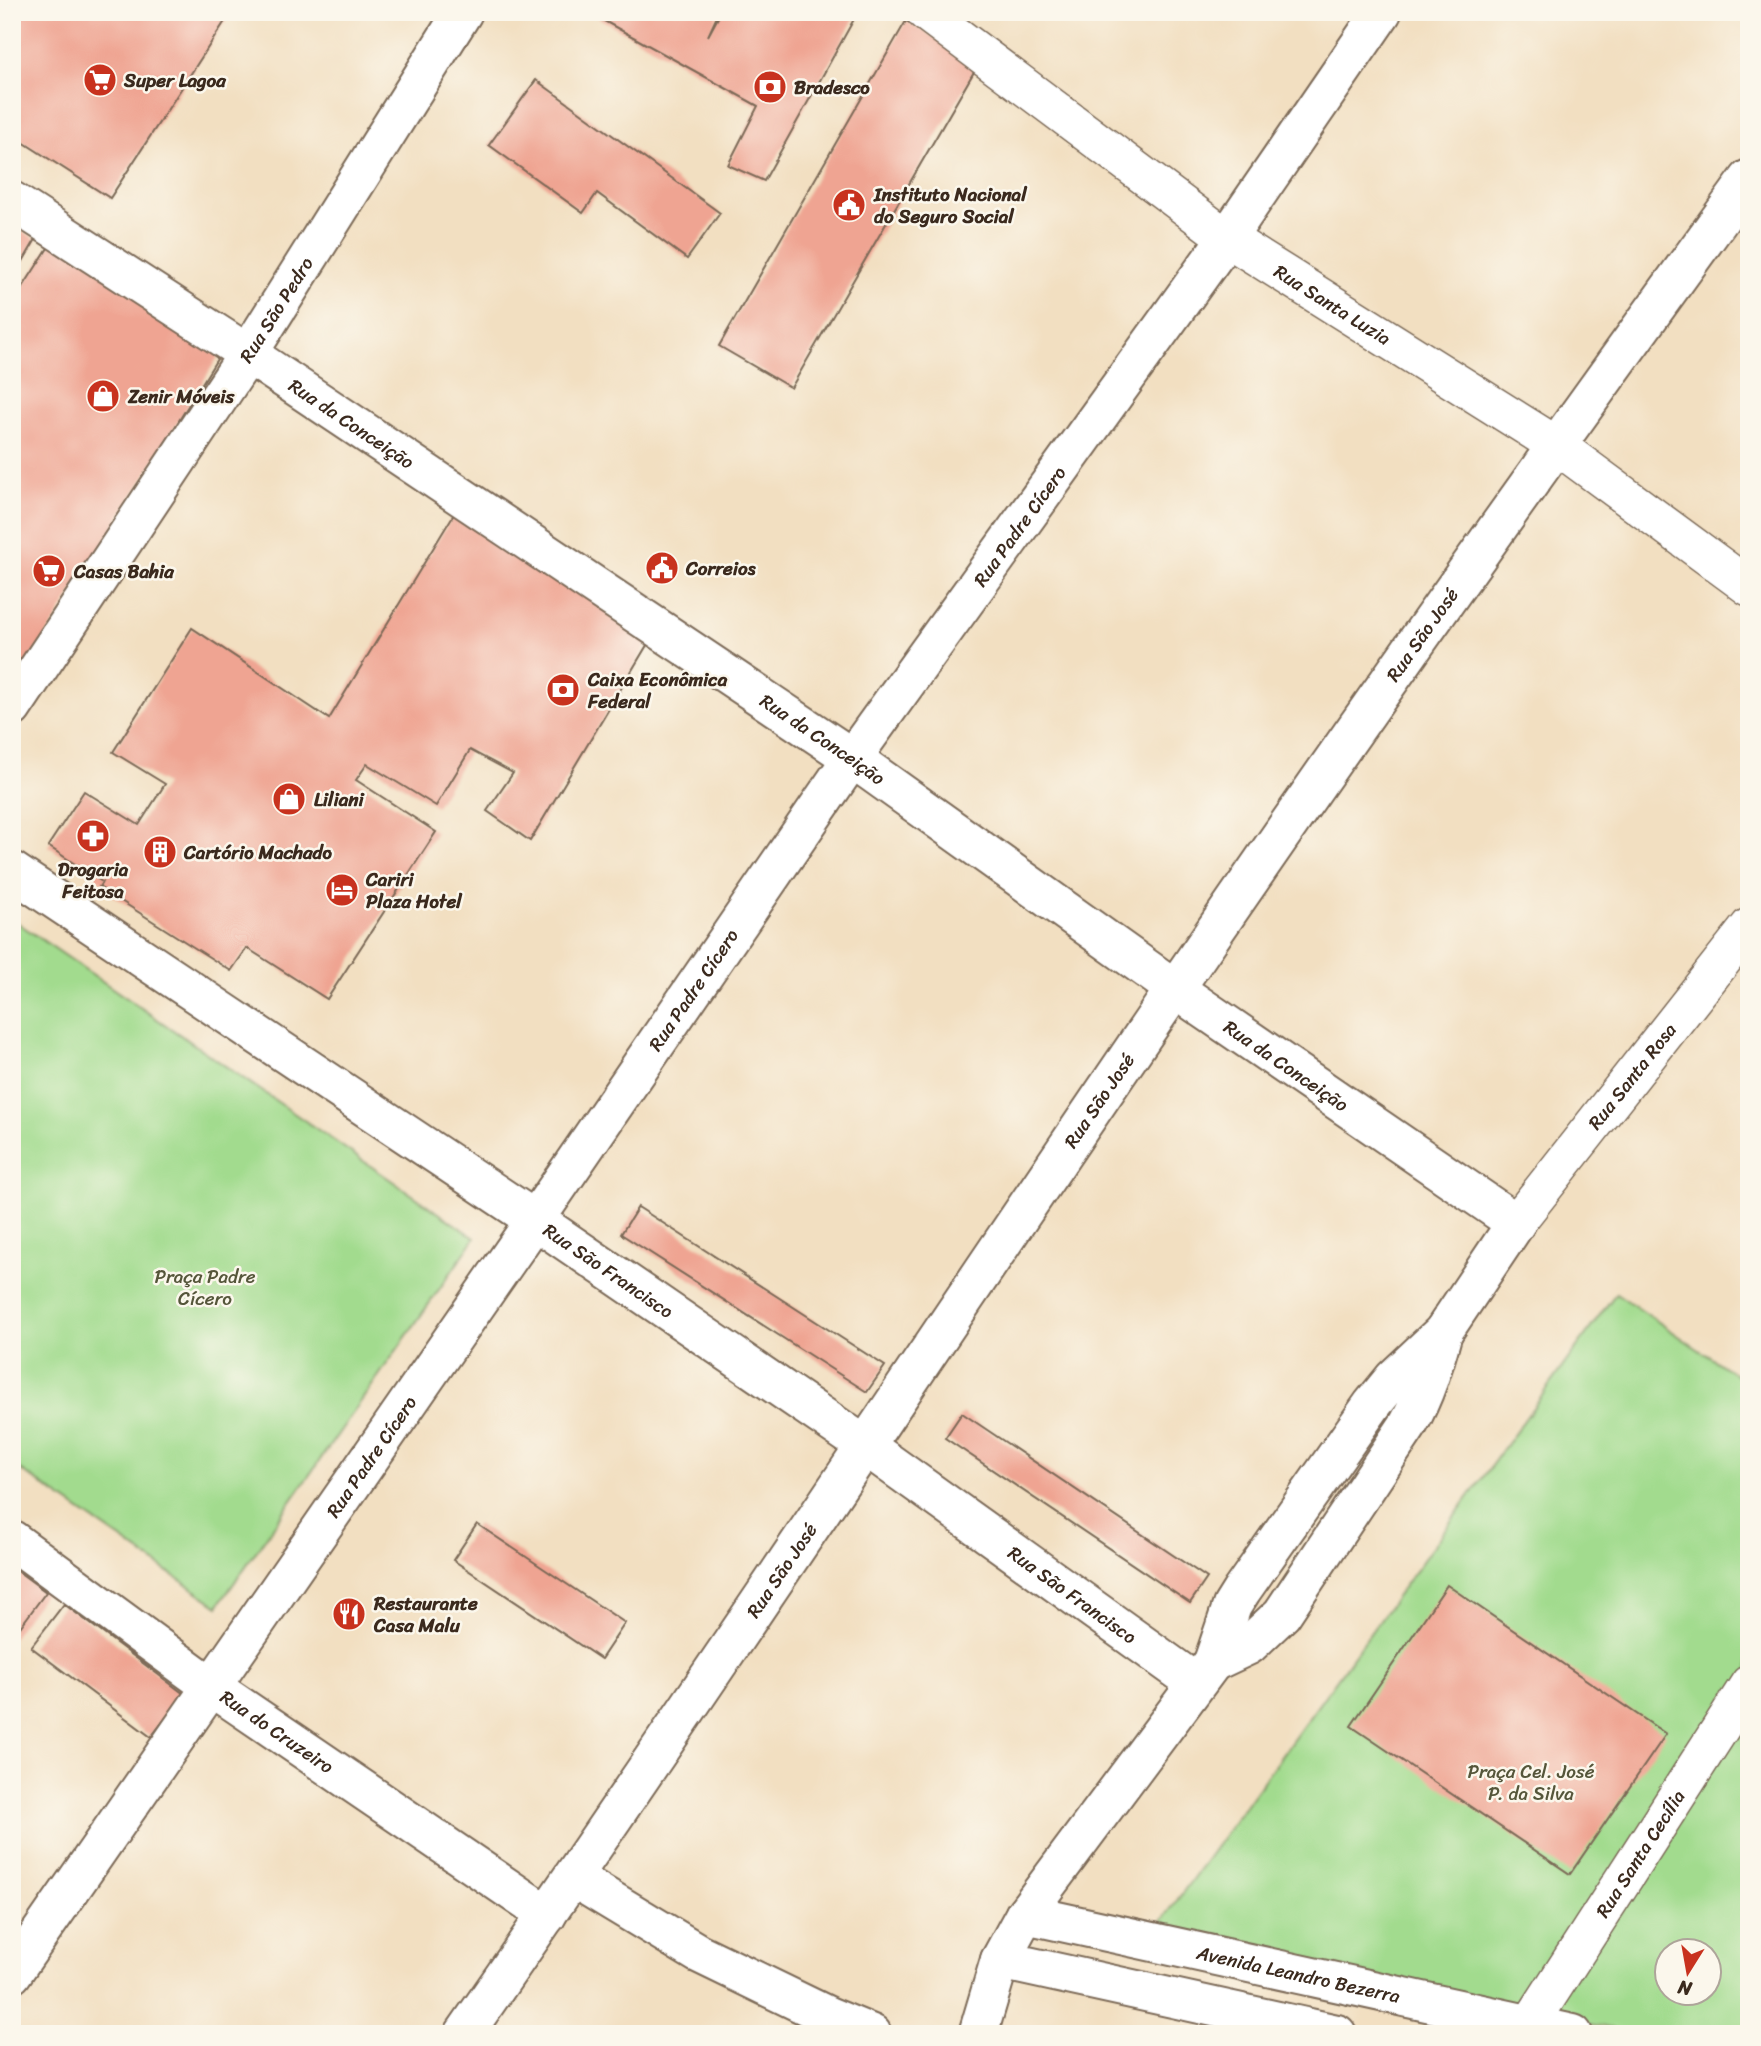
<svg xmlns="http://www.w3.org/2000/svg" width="1761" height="2046" viewBox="0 0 1761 2046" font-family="Sriracha,sans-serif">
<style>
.green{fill:#a2db8e;stroke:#6e8256;stroke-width:2;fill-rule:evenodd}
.building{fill:#efa492}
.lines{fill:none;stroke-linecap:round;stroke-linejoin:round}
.minor-casing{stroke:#7b6957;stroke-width:40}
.tertiary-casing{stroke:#7b6957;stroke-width:42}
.trunk-casing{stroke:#7b6957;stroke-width:42}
.minor{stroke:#fff;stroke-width:37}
.tertiary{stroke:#fff;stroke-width:38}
.trunk{stroke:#fff;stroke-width:38}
.labels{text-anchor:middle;stroke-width:5;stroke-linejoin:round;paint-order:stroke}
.poi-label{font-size:19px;font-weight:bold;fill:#3b2a1e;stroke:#fbf7ec;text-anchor:start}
.street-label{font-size:19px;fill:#3b2a1e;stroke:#fbf7ec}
.park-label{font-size:19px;fill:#55563a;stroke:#fbf7ec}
</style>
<rect width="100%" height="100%" fill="#fbf7ec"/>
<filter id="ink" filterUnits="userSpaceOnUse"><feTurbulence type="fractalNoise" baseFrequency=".0143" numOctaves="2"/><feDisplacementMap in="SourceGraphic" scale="14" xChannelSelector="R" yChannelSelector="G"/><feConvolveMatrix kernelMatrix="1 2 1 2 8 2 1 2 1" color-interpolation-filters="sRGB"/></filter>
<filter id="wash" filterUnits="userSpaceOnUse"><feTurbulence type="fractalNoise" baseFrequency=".00686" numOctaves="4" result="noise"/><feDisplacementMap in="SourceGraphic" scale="28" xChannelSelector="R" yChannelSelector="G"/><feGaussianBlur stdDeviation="1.57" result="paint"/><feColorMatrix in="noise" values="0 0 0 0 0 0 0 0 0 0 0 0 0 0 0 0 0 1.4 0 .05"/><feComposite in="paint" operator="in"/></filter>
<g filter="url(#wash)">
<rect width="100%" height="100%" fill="#f2dfc1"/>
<!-- green -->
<g class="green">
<polygon points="12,919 475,1238 218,1606 12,1464"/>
<path d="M1616,1293l133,91v650h-114l-478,-106zM1666,1952h42v42h-42z"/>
</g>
<g id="blocks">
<!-- building -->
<g class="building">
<polygon points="20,12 231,12 110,198 12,135 12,25"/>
<polygon points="588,12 719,12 708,36 721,12 858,12 764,181 728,165 758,106"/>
<polygon points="906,21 979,63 791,388 719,346"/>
<polygon points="536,80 720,213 687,259 597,193 583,213 489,145"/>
<polygon points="12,225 36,239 12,280"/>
<polygon points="55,237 225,346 12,691 12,304"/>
<polygon points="457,509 656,630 530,841 487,811 513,773 470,750 436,806 367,764 356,780 436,832 327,999 247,948 231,971 99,887 102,882 48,846 84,791 139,825 165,784 113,752 192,628 329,719"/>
<polygon points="638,1207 885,1366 867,1392 621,1234"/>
<polygon points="962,1413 1207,1578 1190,1603 945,1438"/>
<polygon points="477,1524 625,1623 601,1659 453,1560"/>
<polygon points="12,1567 46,1592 12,1638"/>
<polygon points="1447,1585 1666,1734 1570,1874 1351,1726"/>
<polygon points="64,1604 184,1694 151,1737 31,1647"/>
</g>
</g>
</g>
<g filter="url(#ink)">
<use href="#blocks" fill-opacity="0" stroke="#7b6957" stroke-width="2"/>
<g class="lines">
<defs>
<g id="minor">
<path id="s1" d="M925,12l302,226 329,207 193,142"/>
<path id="s2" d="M1516,1223l233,-296"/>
<path id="s3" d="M1530,2024l219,-340"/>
</g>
<g id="tertiary">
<path id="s4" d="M12,201l236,153 604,404 323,231 341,234 -73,109 -49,46 -22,27 -130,185 -10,16 -19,56 -188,252 -25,46 -22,74"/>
<path id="s5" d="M12,871l523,349 329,225 332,238"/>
<path id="s6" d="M12,1540l200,147 335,228"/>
<path d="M1213,1662l36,-17 33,-31 126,-189c17,-30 26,-60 35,-93"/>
<polyline points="574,1878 698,1953 828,2016 872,2034"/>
<path id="s7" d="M1025,1914l548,120"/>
<polyline points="1000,1960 1337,2034"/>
<path id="s8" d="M464,2034c240,-344 471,-695 708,-1041 188,-274 381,-545 577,-814"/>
</g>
<g id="trunk">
<path id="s9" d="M12,708l236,-354 215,-342"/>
<path id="s10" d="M12,1974l523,-754 317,-462 375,-520 155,-226"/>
</g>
</defs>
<!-- minor casing -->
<use href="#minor" class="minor-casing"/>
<!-- tertiary casing -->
<use href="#tertiary" class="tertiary-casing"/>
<!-- trunk casing -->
<use href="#trunk" class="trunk-casing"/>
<!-- minor -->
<use href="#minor" class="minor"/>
<!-- tertiary -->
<use href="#tertiary" class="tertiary"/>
<!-- trunk -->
<use href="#trunk" class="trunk"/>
</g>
</g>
<!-- icons -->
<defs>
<symbol id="supermarket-disc" viewBox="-11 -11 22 22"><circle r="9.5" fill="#c8321e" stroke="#fbf7ec"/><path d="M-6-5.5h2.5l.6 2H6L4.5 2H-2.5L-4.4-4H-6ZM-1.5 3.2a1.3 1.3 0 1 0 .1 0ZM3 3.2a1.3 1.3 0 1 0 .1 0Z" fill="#fff"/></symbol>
<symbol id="bank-disc" viewBox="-11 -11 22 22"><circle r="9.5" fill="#c8321e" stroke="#fbf7ec"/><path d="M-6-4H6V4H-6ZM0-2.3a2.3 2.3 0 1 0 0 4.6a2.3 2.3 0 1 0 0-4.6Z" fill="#fff"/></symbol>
<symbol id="civic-disc" viewBox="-11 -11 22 22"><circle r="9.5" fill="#c8321e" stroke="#fbf7ec"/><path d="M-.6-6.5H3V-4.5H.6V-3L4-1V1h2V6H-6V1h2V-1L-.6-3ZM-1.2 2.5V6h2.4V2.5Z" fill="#fff"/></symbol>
<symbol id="shop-disc" viewBox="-11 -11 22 22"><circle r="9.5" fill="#c8321e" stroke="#fbf7ec"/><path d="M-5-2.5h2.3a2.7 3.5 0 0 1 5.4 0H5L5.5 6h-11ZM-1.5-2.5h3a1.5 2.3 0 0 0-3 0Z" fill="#fff"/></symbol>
<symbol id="pharmacy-disc" viewBox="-11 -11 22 22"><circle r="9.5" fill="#c8321e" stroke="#fbf7ec"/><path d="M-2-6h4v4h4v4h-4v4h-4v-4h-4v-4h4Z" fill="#fff"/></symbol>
<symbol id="building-disc" viewBox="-11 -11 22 22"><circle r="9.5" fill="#c8321e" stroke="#fbf7ec"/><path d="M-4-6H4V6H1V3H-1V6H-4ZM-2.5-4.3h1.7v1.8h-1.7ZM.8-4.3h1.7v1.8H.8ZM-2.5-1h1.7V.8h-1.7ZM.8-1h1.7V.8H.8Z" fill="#fff"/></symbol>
<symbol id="hotel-disc" viewBox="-11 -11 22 22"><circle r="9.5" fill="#c8321e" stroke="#fbf7ec"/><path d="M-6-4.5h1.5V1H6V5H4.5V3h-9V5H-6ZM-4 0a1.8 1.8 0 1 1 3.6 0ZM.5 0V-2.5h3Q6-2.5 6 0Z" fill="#fff"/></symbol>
<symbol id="restaurant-disc" viewBox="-11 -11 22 22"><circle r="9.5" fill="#c8321e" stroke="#fbf7ec"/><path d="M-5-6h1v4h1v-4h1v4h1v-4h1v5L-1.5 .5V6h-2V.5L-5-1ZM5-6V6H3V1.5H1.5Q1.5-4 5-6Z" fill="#fff"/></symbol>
</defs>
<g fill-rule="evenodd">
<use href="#supermarket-disc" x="81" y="61" width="38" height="38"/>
<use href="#bank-disc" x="751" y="68" width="38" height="38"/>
<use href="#civic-disc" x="830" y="186" width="38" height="38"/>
<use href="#shop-disc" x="84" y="377" width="38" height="38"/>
<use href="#civic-disc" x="643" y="549" width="38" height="38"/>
<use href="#supermarket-disc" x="30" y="552" width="38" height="38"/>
<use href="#bank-disc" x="544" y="671" width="38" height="38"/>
<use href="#shop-disc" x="270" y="780" width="38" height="38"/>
<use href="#pharmacy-disc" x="74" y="817" width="38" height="38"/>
<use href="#building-disc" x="141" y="833" width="38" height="38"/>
<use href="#hotel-disc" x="323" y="871" width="38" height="38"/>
<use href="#restaurant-disc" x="330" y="1595" width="38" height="38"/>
</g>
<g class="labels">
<!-- poi labels -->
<g class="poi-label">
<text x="124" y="87">Super Lagoa</text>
<text x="794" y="94">Bradesco</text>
<text x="874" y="201">Instituto Nacional<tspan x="874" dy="22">do Seguro Social</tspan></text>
<text x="128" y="403">Zenir Móveis</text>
<text x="686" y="575">Correios</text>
<text x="74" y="578">Casas Bahia</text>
<text x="588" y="686">Caixa Econômica<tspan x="588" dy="22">Federal</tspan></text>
<text x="314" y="806">Liliani</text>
<text x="184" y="859">Cartório Machado</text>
<text x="93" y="876" text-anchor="middle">Drogaria<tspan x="93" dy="22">Feitosa</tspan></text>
<text x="366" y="886">Cariri<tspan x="366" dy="22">Plaza Hotel</tspan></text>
<text x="374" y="1610">Restaurante<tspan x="374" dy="22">Casa Malu</tspan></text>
</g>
<!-- street labels -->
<g class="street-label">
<text dy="7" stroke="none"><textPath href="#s1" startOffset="502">Rua Santa Luzia</textPath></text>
<text dy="7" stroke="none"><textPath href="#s9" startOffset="478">Rua São Pedro</textPath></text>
<text dy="7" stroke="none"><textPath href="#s4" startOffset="406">Rua da Conceição</textPath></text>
<text dy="7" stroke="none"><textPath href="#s10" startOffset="1764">Rua Padre Cícero</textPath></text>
<text dy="7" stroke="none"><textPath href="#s8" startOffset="1696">Rua São José</textPath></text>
<text dy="7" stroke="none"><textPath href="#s4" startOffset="973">Rua da Conceição</textPath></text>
<text dy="7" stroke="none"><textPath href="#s10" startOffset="1197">Rua Padre Cícero</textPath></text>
<text dy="7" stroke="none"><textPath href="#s4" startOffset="1540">Rua da Conceição</textPath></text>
<text dy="7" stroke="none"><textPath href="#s2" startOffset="187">Rua Santa Rosa</textPath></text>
<text dy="7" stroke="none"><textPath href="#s8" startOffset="1129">Rua São José</textPath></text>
<text dy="7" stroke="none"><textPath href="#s5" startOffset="718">Rua São Francisco</textPath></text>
<text dy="7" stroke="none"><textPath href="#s10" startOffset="630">Rua Padre Cícero</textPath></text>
<text dy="7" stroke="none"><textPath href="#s8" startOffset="562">Rua São José</textPath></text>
<text dy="7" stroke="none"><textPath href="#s5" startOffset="1284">Rua São Francisco</textPath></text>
<text dy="7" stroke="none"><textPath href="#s6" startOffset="327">Rua do Cruzeiro</textPath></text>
<text dy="7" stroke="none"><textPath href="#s3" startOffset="203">Rua Santa Cecília</textPath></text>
<text dy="7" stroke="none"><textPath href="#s7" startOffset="280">Avenida Leandro Bezerra</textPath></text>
</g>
<!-- park labels -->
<g class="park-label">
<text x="205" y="1283">Praça Padre<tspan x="205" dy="22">Cícero</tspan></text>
<text x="1531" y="1778">Praça Cel. José<tspan x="1531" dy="22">P. da Silva</tspan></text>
</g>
</g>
<!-- margin -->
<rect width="1761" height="2046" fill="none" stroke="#fbf7ec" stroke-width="42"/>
<!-- north arrow -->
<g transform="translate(1688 1972) rotate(191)"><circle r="33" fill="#fbf7ec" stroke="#aea59a" stroke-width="2"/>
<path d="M0-5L12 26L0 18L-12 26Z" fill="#c8321e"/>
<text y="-10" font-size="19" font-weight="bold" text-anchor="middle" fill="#3b2a1e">N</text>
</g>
</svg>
